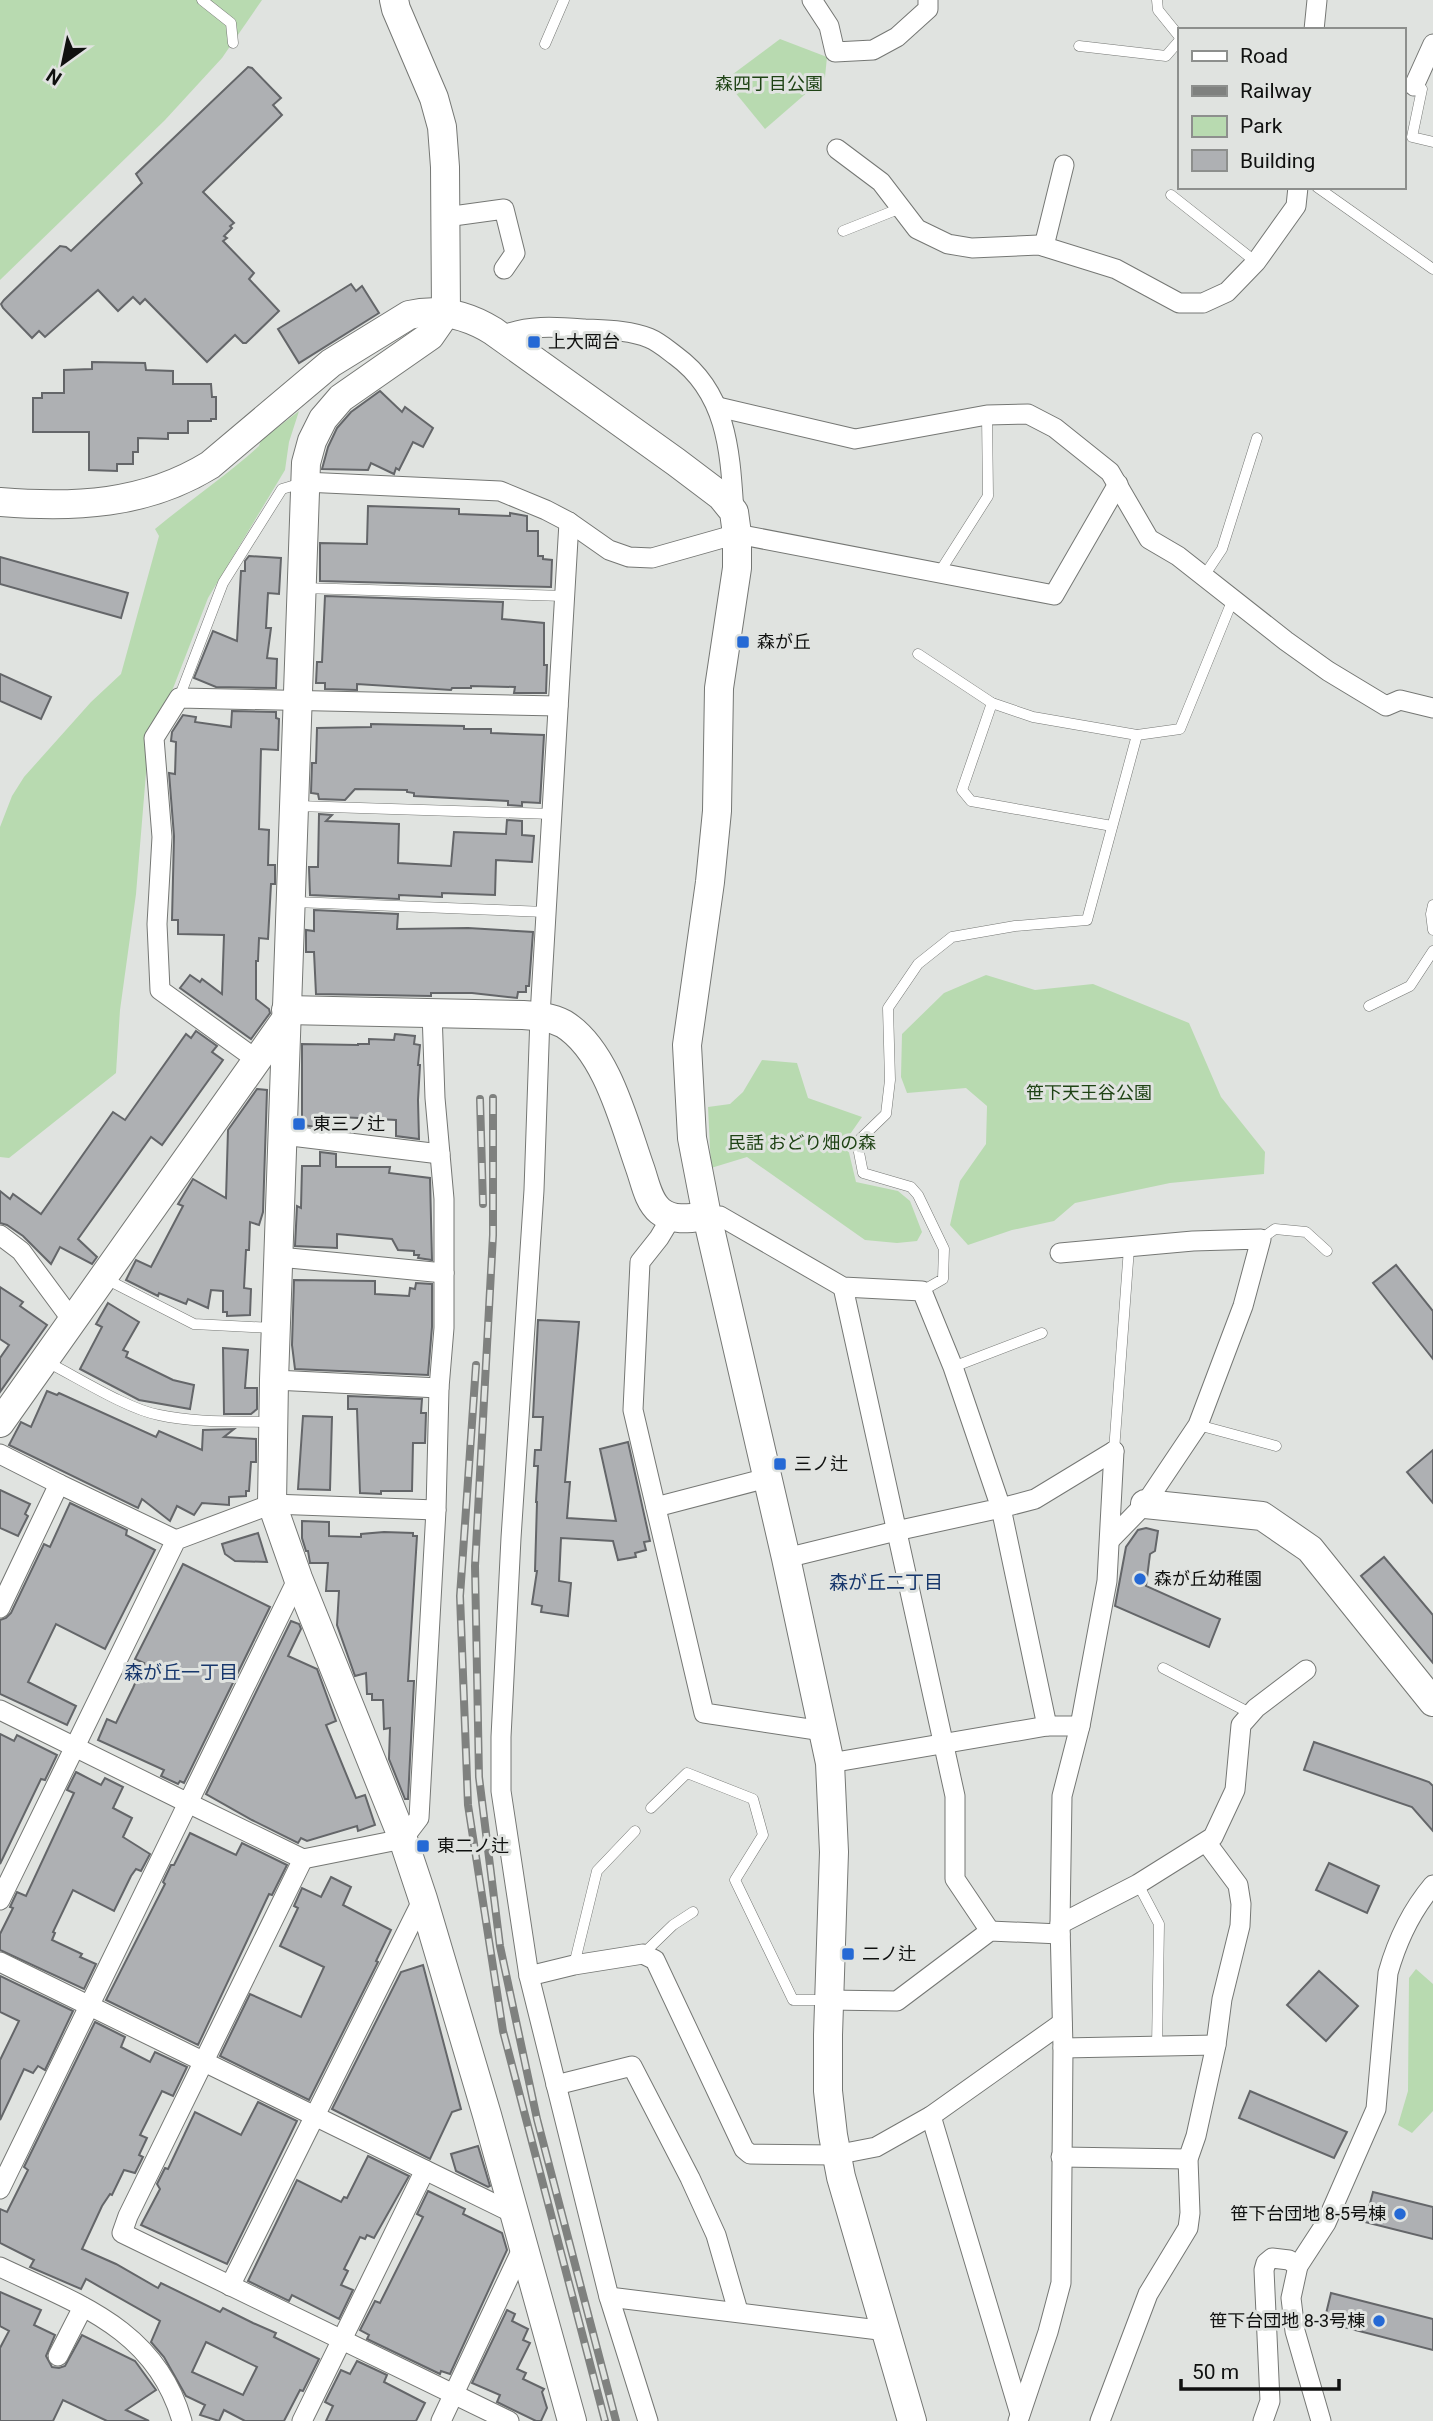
<svg xmlns="http://www.w3.org/2000/svg" width="1433" height="2421" viewBox="0 0 1433 2421" font-family="Roboto,'Noto Sans JP',sans-serif">
<style>
.green{fill:#b8dab0}
.building{fill:#aeb0b3;stroke:#646669;stroke-width:2;fill-rule:evenodd}
.lines{fill:none;stroke-linecap:round;stroke-linejoin:round}
.lane-casing{stroke:#757774;stroke-width:11}
.street-casing{stroke:#757774;stroke-width:21}
.secondary-casing{stroke:#757774;stroke-width:30}
.lane{stroke:#fff;stroke-width:10}
.street{stroke:#fff;stroke-width:19}
.secondary{stroke:#fff;stroke-width:28}
.rail-casing{stroke:#7f817f;stroke-width:8}
.rail{stroke:#e0e3e0;stroke-width:5;stroke-dasharray:16;stroke-linecap:butt}
.poi-dot{fill:#2569d5;stroke:#e0e3e0;stroke-width:2.5}
.labels{text-anchor:middle;stroke-width:6;stroke-linejoin:round;paint-order:stroke}
.park-label{font-size:18px;fill:#1e4314;stroke:#e0e3e0}
.poi-label{font-size:18px;fill:#101110;stroke:#e0e3e0;text-anchor:start}
.neighbourhood-label{font-size:19px;fill:#17376c;stroke:#e0e3e0}
</style>
<rect width="100%" height="100%" fill="#e0e3e0"/>
<!-- green -->
<g class="green">
<polygon points="0,0 262,0 222,58 165,120 0,280"/>
<polygon points="780,39 827,57 825,77 765,129 725,80"/>
<path d="M299,411l-10,31 -4,28 -77,128 -36,93 -23,46 -13,157 -16,116 -4,63 -107,85 -9,-1v-330l12,-31 12,-19 67,-75 30,-28 38,-138 -4,-7c35,-29 71,-53 104,-83l2,-6z"/>
<polygon points="986,975 1035,990 1093,984 1189,1023 1221,1097 1265,1152 1264,1174 1170,1183 1075,1203 1054,1221 1012,1230 968,1245 950,1225 960,1181 986,1144 987,1106 966,1088 907,1093 901,1077 902,1034 944,993"/>
<polygon points="762,1060 797,1063 808,1098 862,1117 846,1140 856,1182 898,1191 910,1201 922,1232 917,1241 897,1243 865,1240 747,1157 711,1168 708,1107 730,1104 743,1092"/>
<polygon points="1416,1969 1433,1984 1433,2111 1412,2133 1398,2125 1408,2091 1409,1978"/>
</g>
<!-- building -->
<g class="building">
<polygon points="248,67 252,68 281,98 273,105 282,115 203,192 234,223 230,226 232,228 224,236 227,238 223,241 254,273 249,279 279,311 246,343 243,343 235,335 207,362 145,299 140,304 133,297 118,311 98,290 45,337 39,331 32,338 3,308 1,304 4,300 60,246 66,247 71,251 142,183 136,174"/>
<polygon points="351,284 356,291 362,286 379,313 299,363 278,329"/>
<polygon points="92,362 145,363 146,370 173,371 173,384 211,384 212,397 216,397 216,419 211,419 211,421 188,421 188,433 168,433 168,439 138,438 138,452 133,452 133,464 117,464 117,471 89,470 89,432 33,432 33,398 42,398 42,393 64,393 64,370 92,369"/>
<polygon points="380,391 402,412 405,407 433,428 423,447 413,442 399,470 396,468 394,474 371,463 368,470 322,469 328,447 337,428 351,412"/>
<polygon points="368,506 459,509 459,514 510,516 510,513 527,516 527,531 538,531 538,556 543,556 543,559 552,560 551,587 320,581 320,543 367,544"/>
<polygon points="249,556 281,558 279,594 268,593 266,628 271,628 267,658 277,659 276,688 216,687 194,678 213,631 237,641 241,571 245,571 245,561"/>
<polygon points="0,557 128,593 121,618 0,584"/>
<polygon points="325,596 503,602 502,619 544,623 544,665 547,665 546,693 514,693 515,687 471,686 471,688 452,688 451,690 357,684 357,690 325,689 325,683 316,683 317,662 322,662"/>
<polygon points="0,674 51,697 41,719 0,701"/>
<polygon points="232,711 276,712 276,718 279,719 278,750 261,749 259,829 269,830 268,865 275,865 275,884 271,884 268,939 259,938 258,961 256,961 256,999 269,1009 270,1013 251,1039 180,988 190,975 200,982 202,979 222,994 224,935 178,934 178,920 172,920 174,836 169,773 175,774 176,742 171,741 172,732 183,715 196,717 195,722 231,727"/>
<polygon points="371,724 464,726 464,729 491,729 491,733 544,735 540,803 522,802 522,806 508,805 508,801 414,796 414,793 407,792 407,790 355,789 345,800 319,799 318,794 311,793 312,763 316,763 317,728 371,727"/>
<polygon points="319,814 332,815 326,821 399,824 398,863 451,866 454,832 506,834 507,820 522,821 522,835 534,836 532,862 496,860 495,895 442,893 442,897 399,895 399,899 310,895 309,867 318,867"/>
<polygon points="314,910 398,914 397,929 468,928 533,932 529,986 526,986 526,992 518,992 517,998 472,993 431,993 431,996 316,994 314,952 306,952 306,930 314,931"/>
<polygon points="196,1031 217,1046 212,1052 223,1060 162,1145 151,1137 78,1239 97,1257 92,1264 60,1247 51,1264 23,1236 7,1225 0,1223 0,1191 10,1199 13,1194 41,1214 113,1112 125,1120 186,1034 191,1038"/>
<polygon points="395,1034 415,1036 414,1044 420,1045 418,1065 420,1065 418,1100 419,1139 396,1136 396,1120 340,1117 340,1130 302,1125 302,1044 358,1045 358,1044 369,1044 369,1039 394,1040"/>
<polygon points="257,1089 267,1090 263,1212 259,1225 250,1222 249,1250 246,1250 244,1288 251,1289 250,1315 227,1316 227,1312 223,1312 223,1291 211,1290 208,1308 188,1299 186,1304 159,1293 158,1296 126,1280 136,1260 151,1267 183,1206 178,1204 193,1179 226,1198 228,1130"/>
<polygon points="320,1152 336,1154 336,1167 390,1167 389,1173 430,1178 432,1260 418,1258 419,1255 414,1255 414,1251 398,1250 392,1239 337,1234 337,1248 295,1246 297,1206 301,1208 302,1166 320,1166"/>
<polygon points="1396,1265 1433,1311 1433,1359 1373,1283"/>
<polygon points="294,1280 375,1281 375,1294 409,1296 410,1288 415,1289 416,1283 432,1284 432,1327 428,1375 295,1369 292,1345"/>
<polygon points="0,1287 23,1302 20,1306 47,1325 0,1392 0,1358 9,1345 0,1339"/>
<polygon points="108,1303 139,1322 123,1350 128,1352 126,1357 173,1380 194,1385 190,1409 139,1400 80,1369 102,1327 96,1324"/>
<polygon points="538,1320 579,1322 565,1482 570,1482 567,1518 616,1521 600,1449 628,1442 650,1541 644,1542 646,1550 635,1553 636,1557 618,1560 613,1541 561,1538 559,1581 571,1583 568,1616 541,1612 542,1606 532,1604 537,1571 535,1571 537,1502 536,1502 538,1466 534,1466 535,1450 541,1450 543,1417 533,1417"/>
<polygon points="223,1348 248,1350 245,1388 257,1388 257,1409 251,1414 224,1414"/>
<polygon points="47,1391 57,1395 59,1393 156,1437 159,1431 202,1450 203,1430 234,1429 224,1437 256,1439 256,1462 251,1462 249,1491 246,1491 246,1496 229,1497 229,1505 202,1503 194,1515 177,1506 170,1521 142,1499 138,1508 9,1445 21,1422 31,1427"/>
<polygon points="348,1396 422,1399 421,1413 426,1413 425,1443 413,1443 412,1491 381,1491 381,1494 360,1493 357,1409 348,1409"/>
<polygon points="303,1416 332,1417 330,1490 298,1489"/>
<polygon points="1433,1450 1433,1503 1407,1472"/>
<polygon points="0,1490 30,1504 25,1514 28,1516 18,1536 0,1528"/>
<polygon points="70,1503 127,1530 126,1535 155,1550 105,1649 56,1624 28,1682 76,1706 67,1725 0,1694 0,1620 6,1618 11,1613 44,1544 50,1547"/>
<polygon points="302,1521 329,1522 329,1536 361,1537 361,1534 384,1532 413,1533 413,1536 417,1536 408,1681 414,1681 408,1799 405,1799 389,1759 390,1728 384,1729 383,1700 372,1700 372,1694 367,1694 366,1673 355,1676 337,1625 339,1591 326,1591 328,1563 310,1563 308,1551 306,1551 302,1538"/>
<polygon points="1146,1528 1158,1531 1155,1551 1150,1554 1146,1586 1220,1619 1209,1647 1115,1606 1126,1547 1138,1530"/>
<polygon points="258,1533 267,1562 235,1561 225,1554 222,1544"/>
<polygon points="1384,1557 1433,1615 1433,1663 1361,1576"/>
<polygon points="183,1564 270,1607 184,1783 180,1781 178,1784 161,1776 164,1770 98,1740 107,1719 116,1723 133,1688 144,1663 135,1659"/>
<polygon points="291,1621 299,1624 301,1629 288,1656 317,1669 336,1721 326,1725 356,1798 365,1795 375,1825 358,1831 357,1826 307,1841 301,1838 298,1843 252,1820 206,1794"/>
<polygon points="0,1734 14,1741 17,1735 57,1755 45,1780 41,1779 0,1864"/>
<polygon points="1314,1742 1429,1782 1433,1786 1433,1831 1412,1807 1304,1770"/>
<polygon points="76,1772 101,1785 105,1778 123,1787 113,1808 132,1818 123,1837 150,1854 141,1871 136,1869 131,1876 114,1911 73,1890 53,1932 55,1933 52,1940 82,1954 80,1957 96,1964 84,1989 0,1950 0,1934 13,1908 10,1907 17,1892 26,1896 74,1793 67,1790"/>
<polygon points="190,1833 236,1855 242,1843 287,1865 272,1895 269,1894 198,2045 106,2000 165,1884 163,1882 171,1865 174,1865"/>
<polygon points="1329,1863 1379,1886 1367,1913 1316,1890"/>
<polygon points="331,1877 351,1887 343,1905 391,1930 376,1961 378,1962 309,2100 220,2056 250,1994 301,2017 324,1967 280,1946 298,1908 294,1906 302,1888 321,1897"/>
<polygon points="423,1965 461,2109 452,2112 430,2159 332,2109 401,1972"/>
<polygon points="1319,1971 1358,2006 1326,2041 1287,2005"/>
<polygon points="0,1976 73,2011 45,2070 38,2066 33,2073 24,2069 0,2120 0,2060 19,2021 0,2012"/>
<path d="M95,2022l30,15 -4,10 29,15 5,-10 32,15 -14,29 -11,-5 -22,44 7,3 -8,17 4,2 -8,16 -11,-3 -12,25 -2,-1 -8,12 -20,43 34,15 42,24 3,-5 59,29 3,-4 30,15 23,10 -2,4 45,22 -16,32 -3,-1 -16,31h-39l-21,-11 -5,11 -19,-6 5,-10 -19,-9 -22,-39 -13,-15 9,-21 -74,-42 -5,10 -51,-22 4,-7 -34,-17v-34l7,3 21,-42 -4,-3zM206,2342l51,25 -14,28 -51,-23z"/>
<polygon points="1250,2091 1347,2132 1334,2158 1239,2118"/>
<polygon points="258,2102 297,2121 227,2264 141,2225 160,2189 157,2184 165,2168 168,2169 195,2112 241,2135"/>
<polygon points="478,2146 490,2186 488,2187 456,2171 451,2154"/>
<polygon points="368,2156 409,2176 374,2238 367,2235 365,2239 360,2237 344,2269 348,2271 341,2285 353,2290 339,2319 292,2295 289,2301 248,2281 297,2180 341,2202 344,2197 347,2198"/>
<polygon points="428,2191 465,2209 463,2214 502,2233 507,2250 450,2374 441,2371 440,2374 367,2339 369,2335 360,2330 375,2301 380,2303 423,2217 417,2214"/>
<polygon points="1373,2192 1433,2207 1433,2239 1365,2222"/>
<polygon points="0,2292 41,2310 34,2325 55,2335 46,2356 52,2367 59,2368 65,2366 82,2335 135,2361 156,2390 126,2410 149,2421 107,2421 63,2400 53,2421 0,2421 0,2348 9,2331 0,2326"/>
<polygon points="1331,2293 1433,2319 1433,2350 1324,2322"/>
<polygon points="507,2310 515,2314 512,2321 528,2329 523,2340 530,2343 517,2369 526,2373 523,2379 544,2389 542,2392 547,2408 541,2421 536,2421 497,2402 500,2395 472,2383"/>
<polygon points="357,2361 387,2375 384,2382 425,2403 416,2421 326,2421 333,2406 325,2402 341,2370 350,2374"/>
</g>
<g class="lines">
<defs>
<g id="lane">
<polyline points="202,0 231,23 233,43"/>
<polyline points="1157,0 1158,10 1179,36"/>
<polyline points="545,44 564,0"/>
<polyline points="1079,46 1166,56 1179,41"/>
<polyline points="1422,89 1412,137 1433,142"/>
<polyline points="1317,187 1433,269"/>
<polyline points="1171,195 1256,262"/>
<polyline points="843,231 901,208"/>
<polyline points="939,573 988,496 987,415"/>
<polyline points="1204,576 1222,549 1257,438"/>
<polyline points="302,588 564,596"/>
<polyline points="918,654 992,703 1033,717 1137,735 1180,729 1233,599"/>
<polyline points="179,698 223,583 282,489 302,483"/>
<polyline points="992,703 962,790 971,801 1112,826"/>
<polyline points="297,806 552,814"/>
<polyline points="295,902 546,912"/>
<polyline points="1433,905 1431,914 1433,930"/>
<polyline points="1369,1006 1410,986 1433,951"/>
<polyline points="1261,1239 1275,1229 1306,1232 1327,1251"/>
<polyline points="106,1279 194,1324 273,1328"/>
<polyline points="922,1291 943,1279 944,1249 918,1195 911,1187 863,1173 857,1142 886,1114 890,1080 888,1008 918,964 952,937 1015,926 1087,920 1137,735"/>
<path d="M47,1362c30,15 80,47 112,53 37,8 75,6 113,7"/>
<polyline points="953,1367 1042,1333"/>
<polyline points="1198,1425 1276,1446"/>
<polyline points="1114,1451 1129,1248"/>
<polyline points="1163,1668 1250,1713"/>
<polyline points="651,1808 687,1773 753,1799 763,1835 735,1880 793,2000 827,2000"/>
<polyline points="1138,1884 1159,1924 1157,2047"/>
<polyline points="643,1954 673,1925 693,1912"/>
<polyline points="574,1965 597,1871 635,1831"/>
</g>
<g id="street">
<polyline points="812,0 829,26 835,52 873,50 897,37 928,9 928,0"/>
<polyline points="1314,30 1317,0"/>
<polyline points="1414,86 1433,44"/>
<polyline points="837,149 881,182 917,229 948,244 972,248 1039,245 1116,269 1179,303 1203,303 1227,292 1256,262 1296,206 1298,187"/>
<polyline points="446,217 504,209 515,253 504,269"/>
<polyline points="1044,246 1064,165"/>
<path d="M500,337c25,-13 59,-10 85,-8 21,1 45,1 64,9 10,4 19,12 27,18 52,38 54,97 58,156"/>
<polyline points="718,407 855,439 987,415 1028,414 1055,428 1110,472 1149,539 1178,556 1286,641 1328,671 1386,706 1400,700 1433,708"/>
<polyline points="304,482 500,491 546,510 569,522 609,550 629,557 652,558 737,534 1054,595 1118,484"/>
<polyline points="569,522 540,1016 534,1190 511,1538 501,1737 501,1791 529,1976 609,2297 648,2421"/>
<polyline points="257,1060 160,990 157,924 162,837 154,738 179,698 558,706"/>
<polyline points="283,1135 440,1154"/>
<polyline points="707,1216 720,1216 843,1287 922,1291 953,1367 1001,1508 896,1531 786,1558"/>
<polyline points="671,1218 659,1238 640,1262 633,1410 704,1713 823,1731"/>
<polyline points="0,1235 21,1251 72,1320"/>
<polyline points="1060,1253 1193,1241 1261,1239 1243,1306 1198,1425 1145,1504 1110,1540"/>
<polyline points="279,1257 444,1273"/>
<polyline points="843,1287 955,1796 955,1879 990,1931"/>
<polyline points="274,1380 439,1388"/>
<polyline points="0,1454 59,1484"/>
<polyline points="656,1507 767,1478"/>
<polyline points="0,1608 59,1484 176,1540"/>
<polyline points="0,1710 188,1803 298,1578"/>
<polyline points="1047,1726 1001,1508 1035,1499 1114,1451"/>
<polyline points="830,1763 1047,1726 1080,1726"/>
<polyline points="303,1859 128,2216 122,2233 509,2421"/>
<polyline points="0,1900 176,1540 272,1504 436,1510"/>
<polyline points="1060,1924 1138,1884 1213,1837 1235,1790 1241,1725 1256,1708 1306,1670"/>
<polyline points="0,1962 515,2214"/>
<polyline points="529,1976 574,1965 643,1954 655,1960 744,2149 750,2154 835,2155 876,2147 931,2116 1062,2023"/>
<polyline points="828,2000 897,2001 990,1931 1060,1934"/>
<polyline points="1063,2048 1216,2045"/>
<polyline points="556,2085 632,2066 690,2178 716,2235 738,2311"/>
<polyline points="931,2116 1020,2414"/>
<polyline points="1061,2157 1188,2159"/>
<polyline points="0,2189 188,1803 303,1859 403,1839 419,1818 436,1510 439,1388 444,1328 444,1199 435,1098 432,1012"/>
<path d="M0,2267c78,37 156,62 182,154"/>
<polyline points="230,2286 423,1899"/>
<polyline points="609,2297 887,2331"/>
<polyline points="58,2356 83,2307"/>
<polyline points="302,2421 425,2170"/>
<polyline points="441,2421 524,2245"/>
<polyline points="1018,2421 1048,2332 1061,2283 1063,2048 1060,1924 1062,1796 1080,1726 1107,1581 1114,1451"/>
<polyline points="1100,2421 1148,2294 1188,2228 1190,2213 1188,2159 1196,2136 1216,2045 1222,1999 1240,1926 1241,1904 1238,1885 1206,1842"/>
<polyline points="1263,2421 1270,2401 1264,2270 1266,2263 1272,2258 1289,2260 1298,2266"/>
<path d="M1321,2421l-26,-90 -4,-33 7,-32 28,-43 50,-114 12,-136c9,-32 23,-62 45,-88"/>
</g>
<g id="secondary">
<polyline points="394,0 396,9 434,98 442,127 445,167 446,313 430,336 341,398 323,419 312,441 306,463 274,1380 272,1504 298,1578 403,1839 423,1899 487,2115 572,2421"/>
<path d="M0,502c74,6 145,3 210,-37l121,-102 78,-48c30,-7 58,0 84,16l183,131 45,34 13,16 3,22v34l-18,120 -2,123 -7,71 -23,163 5,93 15,78 79,342 44,205 4,89 -6,183v56l5,44 8,42 71,244"/>
<path d="M286,1010l237,5c14,1 28,2 41,9 43,27 60,99 76,144 5,14 8,33 20,43 13,11 32,7 47,5"/>
<polyline points="0,1423 286,1019"/>
<polyline points="1145,1504 1262,1516 1310,1549 1433,1702"/>
</g>
</defs>
<!-- lane casing -->
<use href="#lane" class="lane-casing"/>
<!-- street casing -->
<use href="#street" class="street-casing"/>
<!-- secondary casing -->
<use href="#secondary" class="secondary-casing"/>
<!-- lane -->
<use href="#lane" class="lane"/>
<!-- street -->
<use href="#street" class="street"/>
<!-- secondary -->
<use href="#secondary" class="secondary"/>
<defs>
<g id="rail">
<polyline points="493,1098 493,1235 475,1566 479,1777 500,1946 537,2119 616,2421"/>
<polyline points="480,1099 483,1204"/>
<polyline points="476,1365 460,1596 468,1805 503,2031 605,2421"/>
</g>
</defs>
<!-- rail casing -->
<use href="#rail" class="rail-casing"/>
<!-- rail -->
<use href="#rail" class="rail"/>
</g>
<!-- markers -->
<g class="poi-dot">
<rect x="527" y="335" width="14" height="14" rx="3.5"/>
<rect x="736" y="635" width="14" height="14" rx="3.5"/>
<rect x="292" y="1117" width="14" height="14" rx="3.5"/>
<rect x="773" y="1457" width="14" height="14" rx="3.5"/>
<circle cx="1140" cy="1579" r="7"/>
<rect x="416" y="1839" width="14" height="14" rx="3.5"/>
<rect x="841" y="1947" width="14" height="14" rx="3.5"/>
<circle cx="1400" cy="2214" r="7"/>
<circle cx="1379" cy="2321" r="7"/>
</g>
<g class="labels">
<!-- park labels -->
<g class="park-label">
<text x="769" y="90">森四丁目公園</text>
<text x="1089" y="1099">笹下天王谷公園</text>
<text x="802" y="1149">民話 おどり畑の森</text>
</g>
<!-- poi labels -->
<g class="poi-label">
<text x="548" y="348">上大岡台</text>
<text x="757" y="648">森が丘</text>
<text x="313" y="1130">東三ノ辻</text>
<text x="794" y="1470">三ノ辻</text>
<text x="1154" y="1585">森が丘幼稚園</text>
<text x="437" y="1852">東二ノ辻</text>
<text x="862" y="1960">二ノ辻</text>
<text x="1386" y="2220" text-anchor="end">笹下台団地 8-5号棟</text>
<text x="1365" y="2327" text-anchor="end">笹下台団地 8-3号棟</text>
</g>
<!-- neighbourhood labels -->
<g class="neighbourhood-label">
<text x="886" y="1589">森が丘二丁目</text>
<text x="181" y="1679">森が丘一丁目</text>
</g>
</g>
<!-- legend -->
<rect x="1178" y="28" width="228" height="161" fill="#e0e3e0" stroke="#8d8f8d" stroke-width="2"/>
<rect x="1192" y="51" width="35" height="10" fill="#ffffff" stroke="#8d8f8d" stroke-width="2"/>
<text x="1240" y="63" font-size="21" fill="#101110">Road</text>
<rect x="1192" y="86" width="35" height="10" fill="#7f817f" stroke="#8d8f8d" stroke-width="2"/>
<text x="1240" y="98" font-size="21" fill="#101110">Railway</text>
<rect x="1192" y="116" width="35" height="21" fill="#b8dab0" stroke="#8d8f8d" stroke-width="2"/>
<text x="1240" y="133" font-size="21" fill="#101110">Park</text>
<rect x="1192" y="150" width="35" height="21" fill="#aeb0b3" stroke="#8d8f8d" stroke-width="2"/>
<text x="1240" y="168" font-size="21" fill="#101110">Building</text>
<!-- north arrow -->
<g transform="translate(63 63) rotate(213)" stroke="#e0e3e0" stroke-width="5" paint-order="stroke">
<path d="M0-5L12 26L0 18L-12 26Z" fill="#101110"/>
<text y="-10" font-size="19" font-weight="bold" text-anchor="middle" fill="#101110">N</text>
</g>
<!-- scale -->
<path d="M1181 2379v10h158v-10" fill="none" stroke="#101110" stroke-width="3.5"/>
<text x="1192" y="2379" font-size="21" fill="#101110" stroke="#e0e3e0" stroke-width="5" paint-order="stroke">50 m</text>
</svg>
